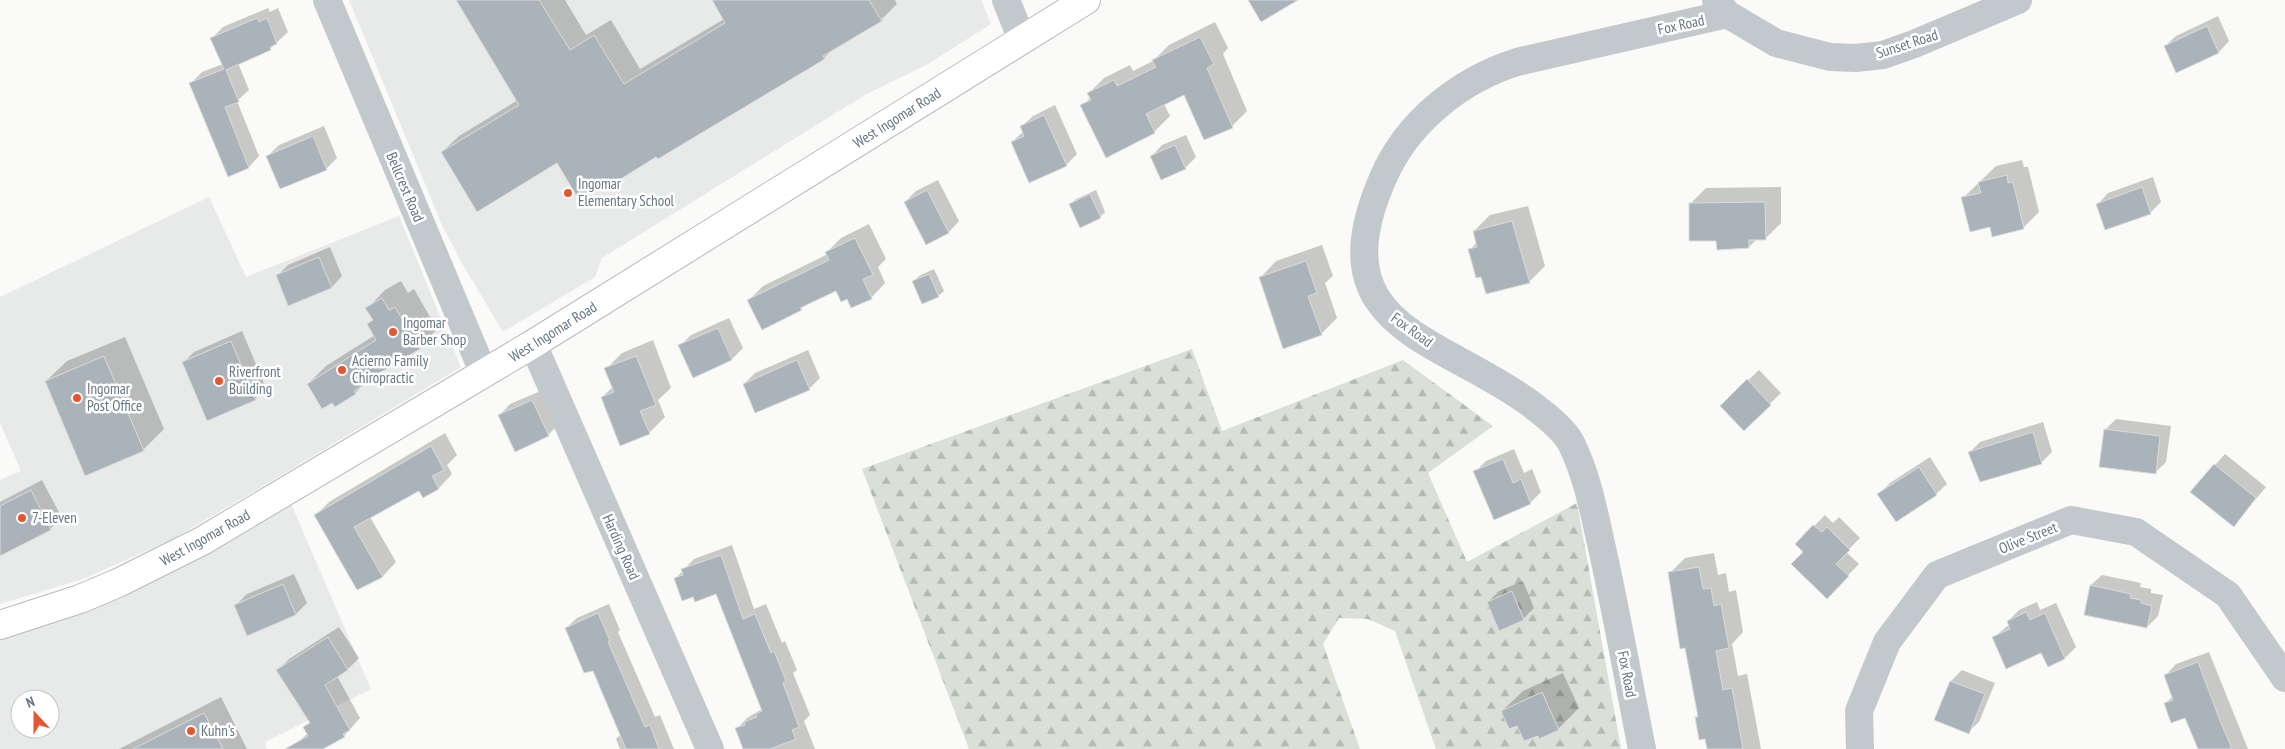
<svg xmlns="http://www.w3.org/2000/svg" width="2285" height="749" viewBox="0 0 2285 749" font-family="'PT Sans Narrow',sans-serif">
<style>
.built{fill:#e8e9e9;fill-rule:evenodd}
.forest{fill:url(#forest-firs)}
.shadow{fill:#0003}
.building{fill:#aab3b9;stroke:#dcdcda}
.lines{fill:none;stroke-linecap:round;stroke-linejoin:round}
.primary-casing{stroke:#b5babe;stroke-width:30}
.minor{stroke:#c3c8cc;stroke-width:28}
.tertiary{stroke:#c3c8cc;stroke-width:28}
.primary{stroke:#fff;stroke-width:28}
.poi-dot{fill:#e4572e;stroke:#fff;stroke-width:2}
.labels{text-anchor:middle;stroke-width:5;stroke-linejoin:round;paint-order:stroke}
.street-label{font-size:15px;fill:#657683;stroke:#fff}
.poi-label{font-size:15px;fill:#657683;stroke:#fff;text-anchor:start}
</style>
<defs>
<pattern id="forest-firs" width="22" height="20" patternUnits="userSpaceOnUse" patternTransform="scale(1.25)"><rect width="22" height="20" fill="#dadfd7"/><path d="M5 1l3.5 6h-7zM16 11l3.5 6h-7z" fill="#b4b9b4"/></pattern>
</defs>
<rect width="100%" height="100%" fill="#fafaf8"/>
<!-- built -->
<g class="built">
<polygon points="349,0 981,0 991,24 928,64 865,95 602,258 595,277 503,332 460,260 442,225"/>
<polygon points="209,197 246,277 399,216 461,367 248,495 169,541 83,579 0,604 0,480 21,471 0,423 0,297"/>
<path d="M286,492l85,197 -106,53 2,7h-267v-124zM20,699h30v30h-30z"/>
</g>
<!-- forest -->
<polygon class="forest" points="1192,349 1222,431 1403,360 1493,426 1428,473 1467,562 1577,503 1621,749 1436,749 1395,631 1368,619 1339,618 1323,644 1360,749 969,749 862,469"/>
<!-- shadow -->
<g class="shadow">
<polygon points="457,0 565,0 586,35 611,20 640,69 724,19 713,0 895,0 897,4 881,20 833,49 824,58 658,158 657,156 558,162 442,152 459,136 518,100"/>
<polygon points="268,8 270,12 278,8 288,32 270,49 238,63 249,90 237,101 259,156 249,167 228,175 191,83 202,72 223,64 212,38 223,27"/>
<polygon points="2218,16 2229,41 2219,52 2165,46 2176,36"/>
<polygon points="1215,22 1228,48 1223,54 1247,111 1232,126 1184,93 1164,104 1170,116 1154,132 1082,106 1091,97 1089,93 1104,78 1130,65 1133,71 1153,61 1169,45"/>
<polygon points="1055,105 1077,154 1066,165 1012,142 1024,131 1022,126 1033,116"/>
<polygon points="324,126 337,158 326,169 268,156 279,145"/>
<polygon points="1186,135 1196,157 1185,168 1152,156 1162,145"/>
<polygon points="2022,160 2024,167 2028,167 2039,212 2023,228 1991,226 1963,198 1996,166"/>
<polygon points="2153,177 2161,202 2150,213 2098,204 2108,193"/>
<polygon points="938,180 959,221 949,232 926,243 905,202 916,191"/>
<polygon points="1781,187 1781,223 1765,239 1757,239 1749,247 1717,240 1690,204 1706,188"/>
<polygon points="1096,190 1105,212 1100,217 1071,204 1076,199"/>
<polygon points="1528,206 1545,266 1529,282 1482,276 1470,250 1477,242 1474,231 1490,215"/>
<polygon points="869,224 886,259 878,267 885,283 871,298 847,297 837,289 807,303 801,309 749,300 763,286 828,254 827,252 841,238"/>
<polygon points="1322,245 1333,276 1325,283 1337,318 1321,334 1260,278 1276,261"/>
<polygon points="330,247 342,276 332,287 289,304 277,276 288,265"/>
<polygon points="934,269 944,291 938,296 914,281 919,276"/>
<polygon points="401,281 408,293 414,289 437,329 419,348 372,376 355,393 308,384 326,366 375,335 368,324 373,319 367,309 385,290"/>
<polygon points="729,318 743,348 732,359 693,376 680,346 691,335"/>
<polygon points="242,331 266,388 256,398 207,419 183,363 194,352"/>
<polygon points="125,337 164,429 143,450 46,381 67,361"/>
<polygon points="653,340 671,388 658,400 665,417 649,433 602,397 613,387 606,369 622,353"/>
<polygon points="808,350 820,378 809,389 744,384 755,373"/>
<polygon points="1759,370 1781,393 1744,429 1721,406"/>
<polygon points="543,390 559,424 548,435 500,415 510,404"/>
<polygon points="2116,419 2171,426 2166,462 2155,473 2105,430"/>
<polygon points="2043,422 2052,452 2041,463 1969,453 1980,442"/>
<polygon points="445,433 457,455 447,465 452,474 439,488 423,497 419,489 370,517 396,562 383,576 358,588 315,516 329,502"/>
<polygon points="1514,449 1524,473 1532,469 1541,492 1530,503 1475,472 1486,461"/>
<polygon points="2225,454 2266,487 2233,526 2215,465"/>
<polygon points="1930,457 1947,484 1936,494 1879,494 1890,483"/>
<polygon points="42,480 62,518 50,529 0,555 0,502"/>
<polygon points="1825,515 1833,523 1839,517 1860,538 1846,552 1859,564 1827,597 1805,552 1797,544"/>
<polygon points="732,545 754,609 766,604 782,643 785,641 797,670 793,673 810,715 804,721 815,749 745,749 737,729 747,718 762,709 716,593 694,595 676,578 694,559"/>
<polygon points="1714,553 1718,575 1726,573 1729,592 1736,590 1743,632 1732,644 1738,676 1747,674 1761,749 1708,749 1706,737 1696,717 1699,715 1670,573 1685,558"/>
<polygon points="294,574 307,603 296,614 248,634 236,605 247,594"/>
<polygon points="2102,575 2141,583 2140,587 2151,589 2151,593 2163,595 2158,616 2147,627 2091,585"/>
<polygon points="1523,581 1534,608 1523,619 1488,602 1499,591"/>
<polygon points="2037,602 2040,610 2056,603 2076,647 2065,658 1994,637 2010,624 2008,621 2019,610"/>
<polygon points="609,604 620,630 618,632 655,717 660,715 674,749 620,749 616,739 621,734 593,670 566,628 577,618"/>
<polygon points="339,627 359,658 348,669 337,676 360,718 344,736 320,749 302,749 298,742 308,733 304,727 310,722 278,670 289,659"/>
<polygon points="2209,652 2248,749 2200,749 2186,716 2165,704 2173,696 2166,675 2176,664"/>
<polygon points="1962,670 1995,683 1979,722 1968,732 1936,719 1951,681"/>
<polygon points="1563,673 1579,708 1558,729 1518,724 1502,711 1523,691"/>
<polygon points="221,697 247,749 119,749"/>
</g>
<!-- building -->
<g class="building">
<polygon points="456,0 539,0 570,50 594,35 624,84 725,23 712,0 869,0 882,21 823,56 825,59 658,159 656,157 603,190 601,187 579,200 557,163 477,212 441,152 519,105"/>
<polygon points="1248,0 1298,0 1261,22"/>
<polygon points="257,18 259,22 267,18 277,44 270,47 271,50 226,70 239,102 225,107 249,168 228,177 189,83 224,69 210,38"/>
<polygon points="2207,26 2219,53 2176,73 2164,46"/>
<polygon points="1200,37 1214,64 1207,68 1233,128 1204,140 1184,95 1146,114 1155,133 1106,158 1080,105 1091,100 1087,93 1114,80 1117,86 1156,67 1152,60"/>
<polygon points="1044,115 1067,166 1029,183 1011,142 1024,136 1020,126"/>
<polygon points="313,136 327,170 280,189 266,156"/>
<polygon points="1175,145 1186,169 1161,180 1150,156"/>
<polygon points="2007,175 2008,183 2013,182 2024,229 1992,237 1990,227 1970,232 1961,197 1981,193 1978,182"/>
<polygon points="2142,187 2151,214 2105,230 2096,204"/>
<polygon points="927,190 949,233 926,245 904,202"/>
<polygon points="1090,194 1101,218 1080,228 1069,204"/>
<polygon points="1765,202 1766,240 1749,240 1749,248 1717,250 1716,241 1689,241 1689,203"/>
<polygon points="1512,221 1530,283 1486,294 1481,277 1476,278 1468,249 1477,247 1473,231"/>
<polygon points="855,238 873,275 863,279 872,299 851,308 847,299 841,302 836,291 800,308 802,310 762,330 747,300 829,260 825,252"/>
<polygon points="319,257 332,288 288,306 276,275"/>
<polygon points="1306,261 1317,293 1308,296 1322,335 1283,349 1259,277"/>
<polygon points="929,274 939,297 922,304 912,281"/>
<polygon points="382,298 389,310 395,307 420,349 364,382 365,384 354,391 356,394 335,407 332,403 322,409 307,384 376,340 367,324 373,320 365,308"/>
<polygon points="718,328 732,360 693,378 678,345"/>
<polygon points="231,341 256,400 207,421 182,362"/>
<polygon points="104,356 144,451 85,476 45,381"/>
<polygon points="636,356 656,405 640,411 650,434 620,446 601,397 614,392 604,368"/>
<polygon points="797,360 810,390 755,413 743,384"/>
<polygon points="1747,379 1771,405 1744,431 1720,406"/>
<polygon points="532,400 549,436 515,452 498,415"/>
<polygon points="2104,429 2160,436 2156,474 2099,467"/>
<polygon points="2033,432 2042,464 1980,482 1968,452"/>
<polygon points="431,446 444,470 432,476 439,489 423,498 419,491 354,527 383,577 357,590 314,515"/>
<polygon points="1503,459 1513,483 1521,479 1531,504 1494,520 1473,471"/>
<polygon points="2214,464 2256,498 2234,527 2190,492"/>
<polygon points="1919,467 1937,495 1896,522 1877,494"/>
<polygon points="31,490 51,530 0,556 0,506"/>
<polygon points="1813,525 1822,532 1827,527 1850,550 1836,564 1849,576 1827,599 1791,564 1803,552 1795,544"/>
<polygon points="721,555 743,619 755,614 771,653 774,651 786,681 783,683 799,727 792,730 796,739 770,749 743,749 735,728 745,725 744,722 757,717 756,714 762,711 716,594 695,602 693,597 682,601 674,578 683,575 681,569"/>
<polygon points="1699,567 1703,589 1711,588 1714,606 1721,604 1729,648 1716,651 1723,690 1732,688 1743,749 1707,749 1705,739 1699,740 1695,717 1698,717 1685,648 1680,649 1668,572"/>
<polygon points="283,584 296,615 247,636 234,605"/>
<polygon points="2090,585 2131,594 2130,598 2141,600 2141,603 2152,606 2147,628 2084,615"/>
<polygon points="1512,591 1524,620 1499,631 1487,602"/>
<polygon points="2026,612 2030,620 2045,613 2065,659 2048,667 2041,653 2006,669 1992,637 2010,629 2007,621"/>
<polygon points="598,613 610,641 608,642 645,727 650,725 659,749 626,749 593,671 584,673 565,628"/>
<polygon points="328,637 348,670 325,685 350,730 343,734 345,737 323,749 285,749 308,736 303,727 310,723 276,670"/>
<polygon points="2198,662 2219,718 2232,749 2198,749 2185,718 2171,723 2164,703 2173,700 2164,675"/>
<polygon points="1950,681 1985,694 1969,734 1934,720"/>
<polygon points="1542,692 1559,730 1539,739 1538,736 1524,741 1517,726 1509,729 1501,711"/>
<polygon points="204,713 223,749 133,749"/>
</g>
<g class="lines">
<defs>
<polyline id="primary" points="0,625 80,599 118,583 202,541 533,344 1086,0"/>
</defs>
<!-- primary casing -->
<use href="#primary" class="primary-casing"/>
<!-- minor -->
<g class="minor">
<polyline points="1006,0 1022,40"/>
<polyline points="533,344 710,749"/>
<path d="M1642,749c-14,-70 -26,-140 -42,-210 -7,-32 -14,-66 -29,-96 -8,-15 -27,-29 -40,-39 -92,-68 -214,-75 -148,-226 24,-56 77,-98 134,-116l210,-48"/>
<polyline points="1860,749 1859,711 1887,642 1937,575 2071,520 2136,532 2228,595 2285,678"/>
</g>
<!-- tertiary -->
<g class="tertiary">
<polyline points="327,0 484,374"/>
<polyline points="1716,0 1727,14 1776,43 1830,57 1855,58 1883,55 1914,44 2018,0"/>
</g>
<!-- primary -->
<use href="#primary" class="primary"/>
</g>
<!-- markers -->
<g class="poi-dot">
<circle cx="568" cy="193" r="5"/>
<circle cx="393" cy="332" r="5"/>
<circle cx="342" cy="370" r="5"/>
<circle cx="219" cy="381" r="5"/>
<circle cx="77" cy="398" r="5"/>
<circle cx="22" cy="518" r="5"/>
<circle cx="191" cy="731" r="5"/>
</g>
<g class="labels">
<!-- street labels -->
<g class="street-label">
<text transform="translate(1681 25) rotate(-12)" y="5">Fox Road</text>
<text transform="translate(1907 44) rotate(-18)" y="5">Sunset Road</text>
<text transform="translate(897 118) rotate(-32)" y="5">West Ingomar Road</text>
<text transform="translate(405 187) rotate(67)" y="5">Bellcrest Road</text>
<text transform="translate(1412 330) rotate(36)" y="5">Fox Road</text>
<text transform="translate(553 332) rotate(-32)" y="5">West Ingomar Road</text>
<text transform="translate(205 538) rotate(-29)" y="5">West Ingomar Road</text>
<text transform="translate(2028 538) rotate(-22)" y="5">Olive Street</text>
<text transform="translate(621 547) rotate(66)" y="5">Harding Road</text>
<text transform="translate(1627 674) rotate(79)" y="5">Fox Road</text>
</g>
<!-- poi labels -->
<g class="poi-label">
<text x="578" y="189">Ingomar<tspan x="578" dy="17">Elementary School</tspan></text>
<text x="403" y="328">Ingomar<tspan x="403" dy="17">Barber Shop</tspan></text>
<text x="352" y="366">Acierno Family<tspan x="352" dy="17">Chiropractic</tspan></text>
<text x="229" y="377">Riverfront<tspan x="229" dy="17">Building</tspan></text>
<text x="87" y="394">Ingomar<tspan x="87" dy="17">Post Office</tspan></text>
<text x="32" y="523">7-Eleven</text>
<text x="201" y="736">Kuhn's</text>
</g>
</g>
<!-- north arrow -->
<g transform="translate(35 714) rotate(339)"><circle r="24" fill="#ffffff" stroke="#c1c8cd"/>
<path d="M0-4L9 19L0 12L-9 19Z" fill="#e4572e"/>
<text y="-8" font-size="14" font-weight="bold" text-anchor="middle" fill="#657683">N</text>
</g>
</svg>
